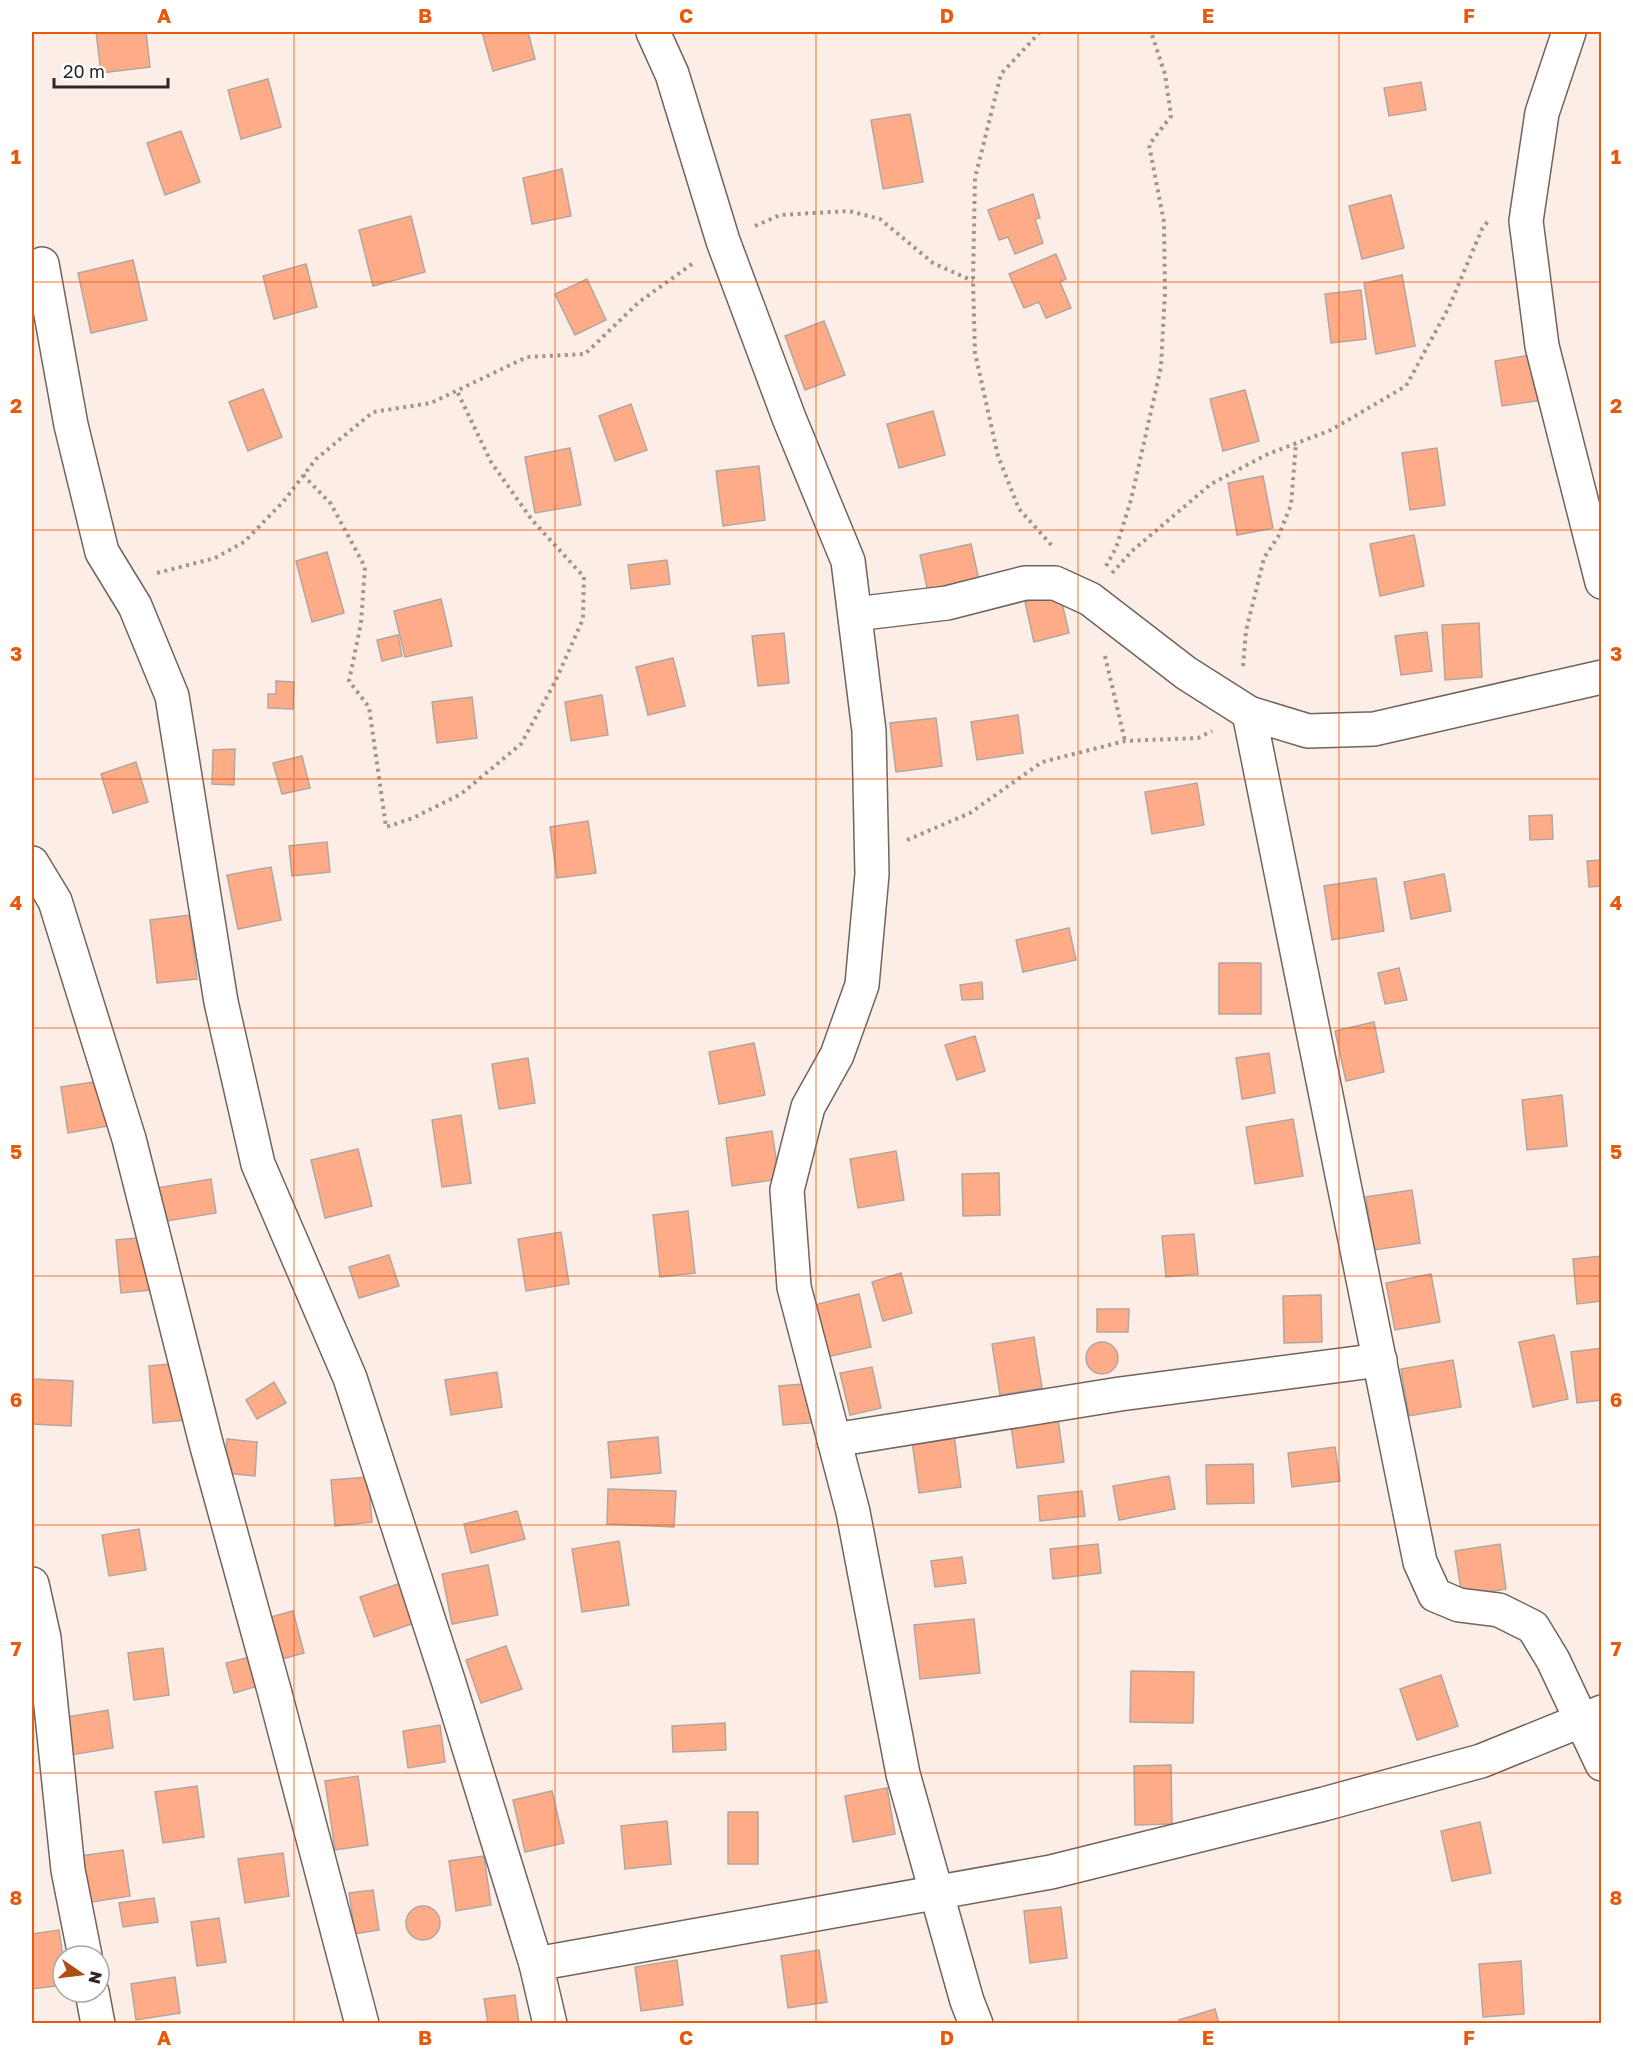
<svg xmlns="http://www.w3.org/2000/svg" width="1633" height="2055" viewBox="0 0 1633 2055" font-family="'Golos Text',sans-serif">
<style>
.building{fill:#feab88;stroke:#b4a59f;stroke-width:1.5}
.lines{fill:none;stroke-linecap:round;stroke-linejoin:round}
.minor-casing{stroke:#71635e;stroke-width:36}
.path{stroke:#9f948f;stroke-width:4;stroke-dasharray:3 4.5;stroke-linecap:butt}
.minor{stroke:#fff;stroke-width:33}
.grid{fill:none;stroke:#e8590c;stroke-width:1.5;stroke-opacity:0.55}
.neatline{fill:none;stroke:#e8590c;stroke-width:2}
.grid-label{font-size:20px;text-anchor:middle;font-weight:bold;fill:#e8590c}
</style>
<rect width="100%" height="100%" fill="#fdede7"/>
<!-- building -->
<g class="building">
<polygon points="96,32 146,32 150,67 101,73"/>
<polygon points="482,32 528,32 535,59 493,71"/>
<polygon points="268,79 281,127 241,139 228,90"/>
<polygon points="1421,82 1426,110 1389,116 1384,88"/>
<polygon points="910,114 923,182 883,189 871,120"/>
<polygon points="181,131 200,182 165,195 147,143"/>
<polygon points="562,169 571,216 532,224 523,178"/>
<polygon points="1033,194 1040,218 1035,219 1043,243 1015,254 1008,237 999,240 988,210"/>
<polygon points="1391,195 1404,248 1362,259 1349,206"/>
<polygon points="411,216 425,272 373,286 359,230"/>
<polygon points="1056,254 1066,279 1060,282 1071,308 1046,318 1039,302 1024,308 1009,274"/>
<polygon points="133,260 147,320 91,333 78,273"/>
<polygon points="306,264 317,307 274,319 263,276"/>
<polygon points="1402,275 1415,346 1376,354 1364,283"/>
<polygon points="587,279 606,320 575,335 555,294"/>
<polygon points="1361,290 1366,339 1331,343 1325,294"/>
<polygon points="824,321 845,375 805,390 785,336"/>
<polygon points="1536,354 1543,400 1502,406 1495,361"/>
<polygon points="263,389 282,437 248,451 229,402"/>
<polygon points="1245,390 1259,441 1223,451 1210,399"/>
<polygon points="631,404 647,450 615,461 599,416"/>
<polygon points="933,411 945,455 899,468 887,424"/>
<polygon points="570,448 581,505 535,513 525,457"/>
<polygon points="1437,448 1445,505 1410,510 1402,453"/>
<polygon points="759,466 765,520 723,526 716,471"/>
<polygon points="1263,476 1273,528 1237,535 1228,483"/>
<polygon points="1414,535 1424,586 1380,596 1370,544"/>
<polygon points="971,544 979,580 928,592 920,555"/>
<polygon points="327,552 344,613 312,622 296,561"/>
<polygon points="667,560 670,584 631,589 628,565"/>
<polygon points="1060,594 1069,633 1034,642 1025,602"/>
<polygon points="441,599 452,646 405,657 394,611"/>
<polygon points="1479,623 1482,677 1445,680 1442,625"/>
<polygon points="1427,632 1432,671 1401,675 1395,636"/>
<polygon points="784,633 789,683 758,686 752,636"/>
<polygon points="398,635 402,656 382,661 377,640"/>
<polygon points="673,658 685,706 648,715 636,667"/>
<polygon points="276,681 294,682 293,709 268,708 268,694 276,694"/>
<polygon points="602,695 608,735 571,741 565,702"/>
<polygon points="472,697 477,738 437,743 432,702"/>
<polygon points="1018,715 1023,753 977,760 971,722"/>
<polygon points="936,718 942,766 896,772 890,723"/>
<polygon points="235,749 234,785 212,784 213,750"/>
<polygon points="302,756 310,788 282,794 273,763"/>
<polygon points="136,762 148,802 113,813 101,774"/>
<polygon points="1197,783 1204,825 1152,834 1145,792"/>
<polygon points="1552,815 1553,839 1530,840 1529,816"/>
<polygon points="588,821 596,873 557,878 550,827"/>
<polygon points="327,842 330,872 292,876 289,846"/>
<polygon points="1602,860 1602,886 1589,887 1587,861"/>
<polygon points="271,867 281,920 238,929 227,875"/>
<polygon points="1444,874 1451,911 1411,919 1404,882"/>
<polygon points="1376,878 1384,931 1332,940 1324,886"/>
<polygon points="190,915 197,979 157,983 150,920"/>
<polygon points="1069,928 1076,960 1023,972 1016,940"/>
<rect x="1219" y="963" width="42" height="51"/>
<polygon points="1399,968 1407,1000 1385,1004 1378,973"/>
<polygon points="982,982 983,999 962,1000 960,985"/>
<polygon points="1374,1022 1384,1072 1346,1081 1335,1031"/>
<polygon points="975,1036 985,1071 957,1080 945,1045"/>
<polygon points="754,1043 765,1095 719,1104 709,1052"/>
<polygon points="1269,1053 1275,1093 1242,1099 1236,1058"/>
<polygon points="528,1058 535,1103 499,1109 492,1064"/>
<polygon points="100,1081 108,1126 68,1133 61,1087"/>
<polygon points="1562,1095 1567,1146 1527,1150 1522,1100"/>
<polygon points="461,1115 471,1183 442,1187 432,1120"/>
<polygon points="1293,1119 1303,1176 1255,1184 1246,1127"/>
<polygon points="772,1131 779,1179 732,1186 726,1138"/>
<polygon points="358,1149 372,1206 325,1218 311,1160"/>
<polygon points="896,1151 904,1200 858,1208 850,1159"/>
<polygon points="999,1173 1000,1215 963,1216 962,1174"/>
<polygon points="211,1179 216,1213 161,1222 156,1188"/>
<polygon points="1412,1190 1420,1243 1374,1250 1366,1197"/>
<polygon points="688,1211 695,1273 660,1277 653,1215"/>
<polygon points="561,1232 569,1284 526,1291 518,1239"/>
<polygon points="1194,1234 1198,1274 1166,1277 1162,1236"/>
<polygon points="147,1237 151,1290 121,1293 116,1240"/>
<polygon points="389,1255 399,1286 359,1298 349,1267"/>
<polygon points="1602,1256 1602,1301 1577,1304 1573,1259"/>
<polygon points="901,1273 912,1313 883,1321 872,1282"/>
<polygon points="1431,1274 1440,1322 1395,1330 1386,1283"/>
<polygon points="859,1294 871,1347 822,1358 810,1306"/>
<polygon points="1321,1295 1322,1342 1284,1343 1283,1296"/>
<polygon points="1097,1309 1129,1309 1128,1332 1097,1332"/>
<polygon points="1554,1335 1568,1399 1533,1407 1519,1342"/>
<polygon points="1034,1337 1042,1388 1000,1395 992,1344"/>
<circle cx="1102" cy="1358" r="16"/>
<polygon points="1602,1348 1602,1400 1577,1403 1571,1352"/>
<polygon points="1453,1360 1461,1407 1409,1416 1401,1369"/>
<polygon points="181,1363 186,1420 153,1423 149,1366"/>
<polygon points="872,1367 881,1408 850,1415 840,1373"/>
<polygon points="497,1372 502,1407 451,1415 445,1380"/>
<polygon points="32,1379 73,1381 71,1426 32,1424"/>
<polygon points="274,1382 286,1403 257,1419 246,1400"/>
<polygon points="816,1383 820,1422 783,1425 779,1386"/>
<polygon points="1058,1419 1064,1462 1017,1468 1011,1426"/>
<polygon points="954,1435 961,1487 919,1493 912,1441"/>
<polygon points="658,1437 661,1473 611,1478 608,1442"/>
<polygon points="227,1439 257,1442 255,1476 224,1473"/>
<polygon points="1335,1447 1340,1481 1292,1487 1288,1453"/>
<polygon points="1253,1464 1254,1503 1207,1504 1206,1465"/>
<polygon points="1169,1476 1175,1509 1119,1520 1113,1486"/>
<polygon points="368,1477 372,1522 335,1526 331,1480"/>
<polygon points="608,1489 676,1491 674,1527 607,1524"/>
<polygon points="1082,1491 1085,1516 1040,1521 1038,1496"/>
<polygon points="517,1511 525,1539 471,1553 464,1524"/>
<polygon points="139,1529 146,1570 109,1576 102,1535"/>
<polygon points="619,1541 629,1605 582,1612 572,1549"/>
<polygon points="1098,1544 1101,1573 1053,1579 1050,1549"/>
<polygon points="1500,1544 1506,1589 1462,1596 1455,1551"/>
<polygon points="962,1557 966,1583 935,1587 931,1561"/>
<polygon points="488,1565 498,1615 452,1624 442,1574"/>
<polygon points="401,1583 414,1623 374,1637 360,1597"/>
<polygon points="293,1611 304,1653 278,1660 267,1618"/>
<polygon points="974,1619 980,1673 920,1679 914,1625"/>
<polygon points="506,1646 522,1689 481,1703 466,1660"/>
<polygon points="163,1648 169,1695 134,1700 128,1653"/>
<polygon points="250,1657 258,1686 234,1693 226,1663"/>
<polygon points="1131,1671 1194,1672 1193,1723 1130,1722"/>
<polygon points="1441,1675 1458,1726 1417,1740 1400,1689"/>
<polygon points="108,1710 113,1748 71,1755 66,1717"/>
<polygon points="725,1723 726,1750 673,1752 672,1726"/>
<polygon points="440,1725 445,1762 408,1768 403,1731"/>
<polygon points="1171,1765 1172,1824 1135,1825 1134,1766"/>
<polygon points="358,1776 368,1845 335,1850 325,1781"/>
<polygon points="197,1786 204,1837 163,1843 155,1792"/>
<polygon points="887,1788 895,1834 853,1842 845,1796"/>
<polygon points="552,1791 564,1843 525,1852 513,1800"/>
<rect x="728" y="1812" width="30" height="52"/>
<polygon points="667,1821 671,1864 625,1869 621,1826"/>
<polygon points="1480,1822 1491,1873 1452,1881 1441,1831"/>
<polygon points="123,1850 130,1896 86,1903 80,1856"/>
<polygon points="283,1853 289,1896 245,1903 238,1859"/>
<polygon points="484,1856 491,1905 456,1911 449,1861"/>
<polygon points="373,1890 379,1930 355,1934 349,1893"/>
<polygon points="154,1898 158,1922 123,1927 119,1903"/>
<circle cx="423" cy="1923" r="17"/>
<polygon points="1061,1907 1067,1958 1030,1963 1024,1911"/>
<polygon points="219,1918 226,1962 197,1966 191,1922"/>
<polygon points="59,1930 63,1956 63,1985 32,1989 32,1934"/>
<polygon points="819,1950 827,2002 788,2008 781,1956"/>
<polygon points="677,1960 683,2005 641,2011 635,1967"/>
<polygon points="1521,1961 1524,2014 1483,2017 1479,1964"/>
<polygon points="175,1977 180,2013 136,2020 131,1984"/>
<polygon points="515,1995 519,2024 488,2024 484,1999"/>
<polygon points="1215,2009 1219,2024 1180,2024 1179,2020"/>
</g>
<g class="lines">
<defs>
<g id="minor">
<polyline points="653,32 672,74 723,241 789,418 848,561 869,731 872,874 862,985 837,1055 808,1107 787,1190 794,1287 853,1512 903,1774 967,2001 976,2024"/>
<polyline points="1569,32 1542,113 1526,221 1542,346 1602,582"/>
<polyline points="42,264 71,425 102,552 135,606 172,696 221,1002 258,1164 350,1378 448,1680 536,1964 550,2024"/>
<polyline points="855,614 947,603 1025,583 1055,583 1090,599 1186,673 1249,713 1308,731 1374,729 1602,677"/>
<polyline points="1249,713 1420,1562 1435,1595 1459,1605 1499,1610 1533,1627 1553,1660 1602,1764"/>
<polyline points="32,863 55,901 129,1139 206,1443 274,1690 362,2024"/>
<polyline points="834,1440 1120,1394 1380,1360"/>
<polyline points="32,1584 44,1638 68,1870 85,1956"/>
<polyline points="536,1964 1051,1872 1324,1804 1481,1761 1602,1712"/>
<polyline points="92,1992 98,2024"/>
</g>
</defs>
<!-- minor casing -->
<use href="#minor" class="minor-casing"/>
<!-- path -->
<g class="path">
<polyline points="1040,32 1001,74 975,178 973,281 975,353 998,456 1019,509 1054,548"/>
<polyline points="755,226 780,215 849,211 880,219 933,263 973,281"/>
<polyline points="303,475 331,504 365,567 361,623 349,681 369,707 386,827 413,818 461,794 521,744 555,682 583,619 584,577 532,520 491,462 457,391"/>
<polyline points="1106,566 1116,548 1131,500 1161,367 1165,292 1164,222 1149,145 1171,116 1165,74 1151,32"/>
<polyline points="157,573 215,558 244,542 283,502 316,459 373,412 431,403 527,357 585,354 639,302 692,264"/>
<polyline points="1112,573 1132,551 1211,484 1268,454 1331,430 1406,386 1449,307 1482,229 1489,220"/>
<polyline points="1105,656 1125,741"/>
<polyline points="1243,666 1246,631 1264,558 1278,537 1291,505 1296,443"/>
<polyline points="907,840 970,813 1042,762 1125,741 1198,738 1212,731"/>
</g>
<!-- minor -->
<use href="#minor" class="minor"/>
</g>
<!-- grid -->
<path class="grid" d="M294,32v1992M555,32v1992M816,32v1992M1078,32v1992M1339,32v1992M32,282h1570M32,530h1570M32,779h1570M32,1028h1570M32,1276h1570M32,1525h1570M32,1773h1570"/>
<!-- border -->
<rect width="1633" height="2055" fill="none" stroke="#ffffff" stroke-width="66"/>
<!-- north arrow -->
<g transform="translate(81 1974) rotate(104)"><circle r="28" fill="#ffffff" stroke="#aba8a7" stroke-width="1.5"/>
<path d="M0-4.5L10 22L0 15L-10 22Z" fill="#b04d15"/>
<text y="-9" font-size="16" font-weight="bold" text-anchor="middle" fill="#2c2624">N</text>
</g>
<!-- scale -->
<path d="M54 78v9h114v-9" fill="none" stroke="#2c2624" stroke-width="3"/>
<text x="63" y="78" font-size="18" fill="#2c2624" stroke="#ffffff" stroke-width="4.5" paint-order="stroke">20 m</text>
<rect x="33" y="33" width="1567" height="1989" class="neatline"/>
<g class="grid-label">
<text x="164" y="23">A</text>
<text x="425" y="23">B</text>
<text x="686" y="23">C</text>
<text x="947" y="23">D</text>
<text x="1208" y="23">E</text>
<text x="1469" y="23">F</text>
<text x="16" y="164">1</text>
<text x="1616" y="164">1</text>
<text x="16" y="413">2</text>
<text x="1616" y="413">2</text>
<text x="16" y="661">3</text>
<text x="1616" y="661">3</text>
<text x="16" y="910">4</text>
<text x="1616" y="910">4</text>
<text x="16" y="1159">5</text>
<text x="1616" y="1159">5</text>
<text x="16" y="1407">6</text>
<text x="1616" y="1407">6</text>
<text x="16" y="1656">7</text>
<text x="1616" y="1656">7</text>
<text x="16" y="1905">8</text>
<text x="1616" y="1905">8</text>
<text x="164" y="2045">A</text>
<text x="425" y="2045">B</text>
<text x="686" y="2045">C</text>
<text x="947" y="2045">D</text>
<text x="1208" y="2045">E</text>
<text x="1469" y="2045">F</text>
</g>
</svg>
